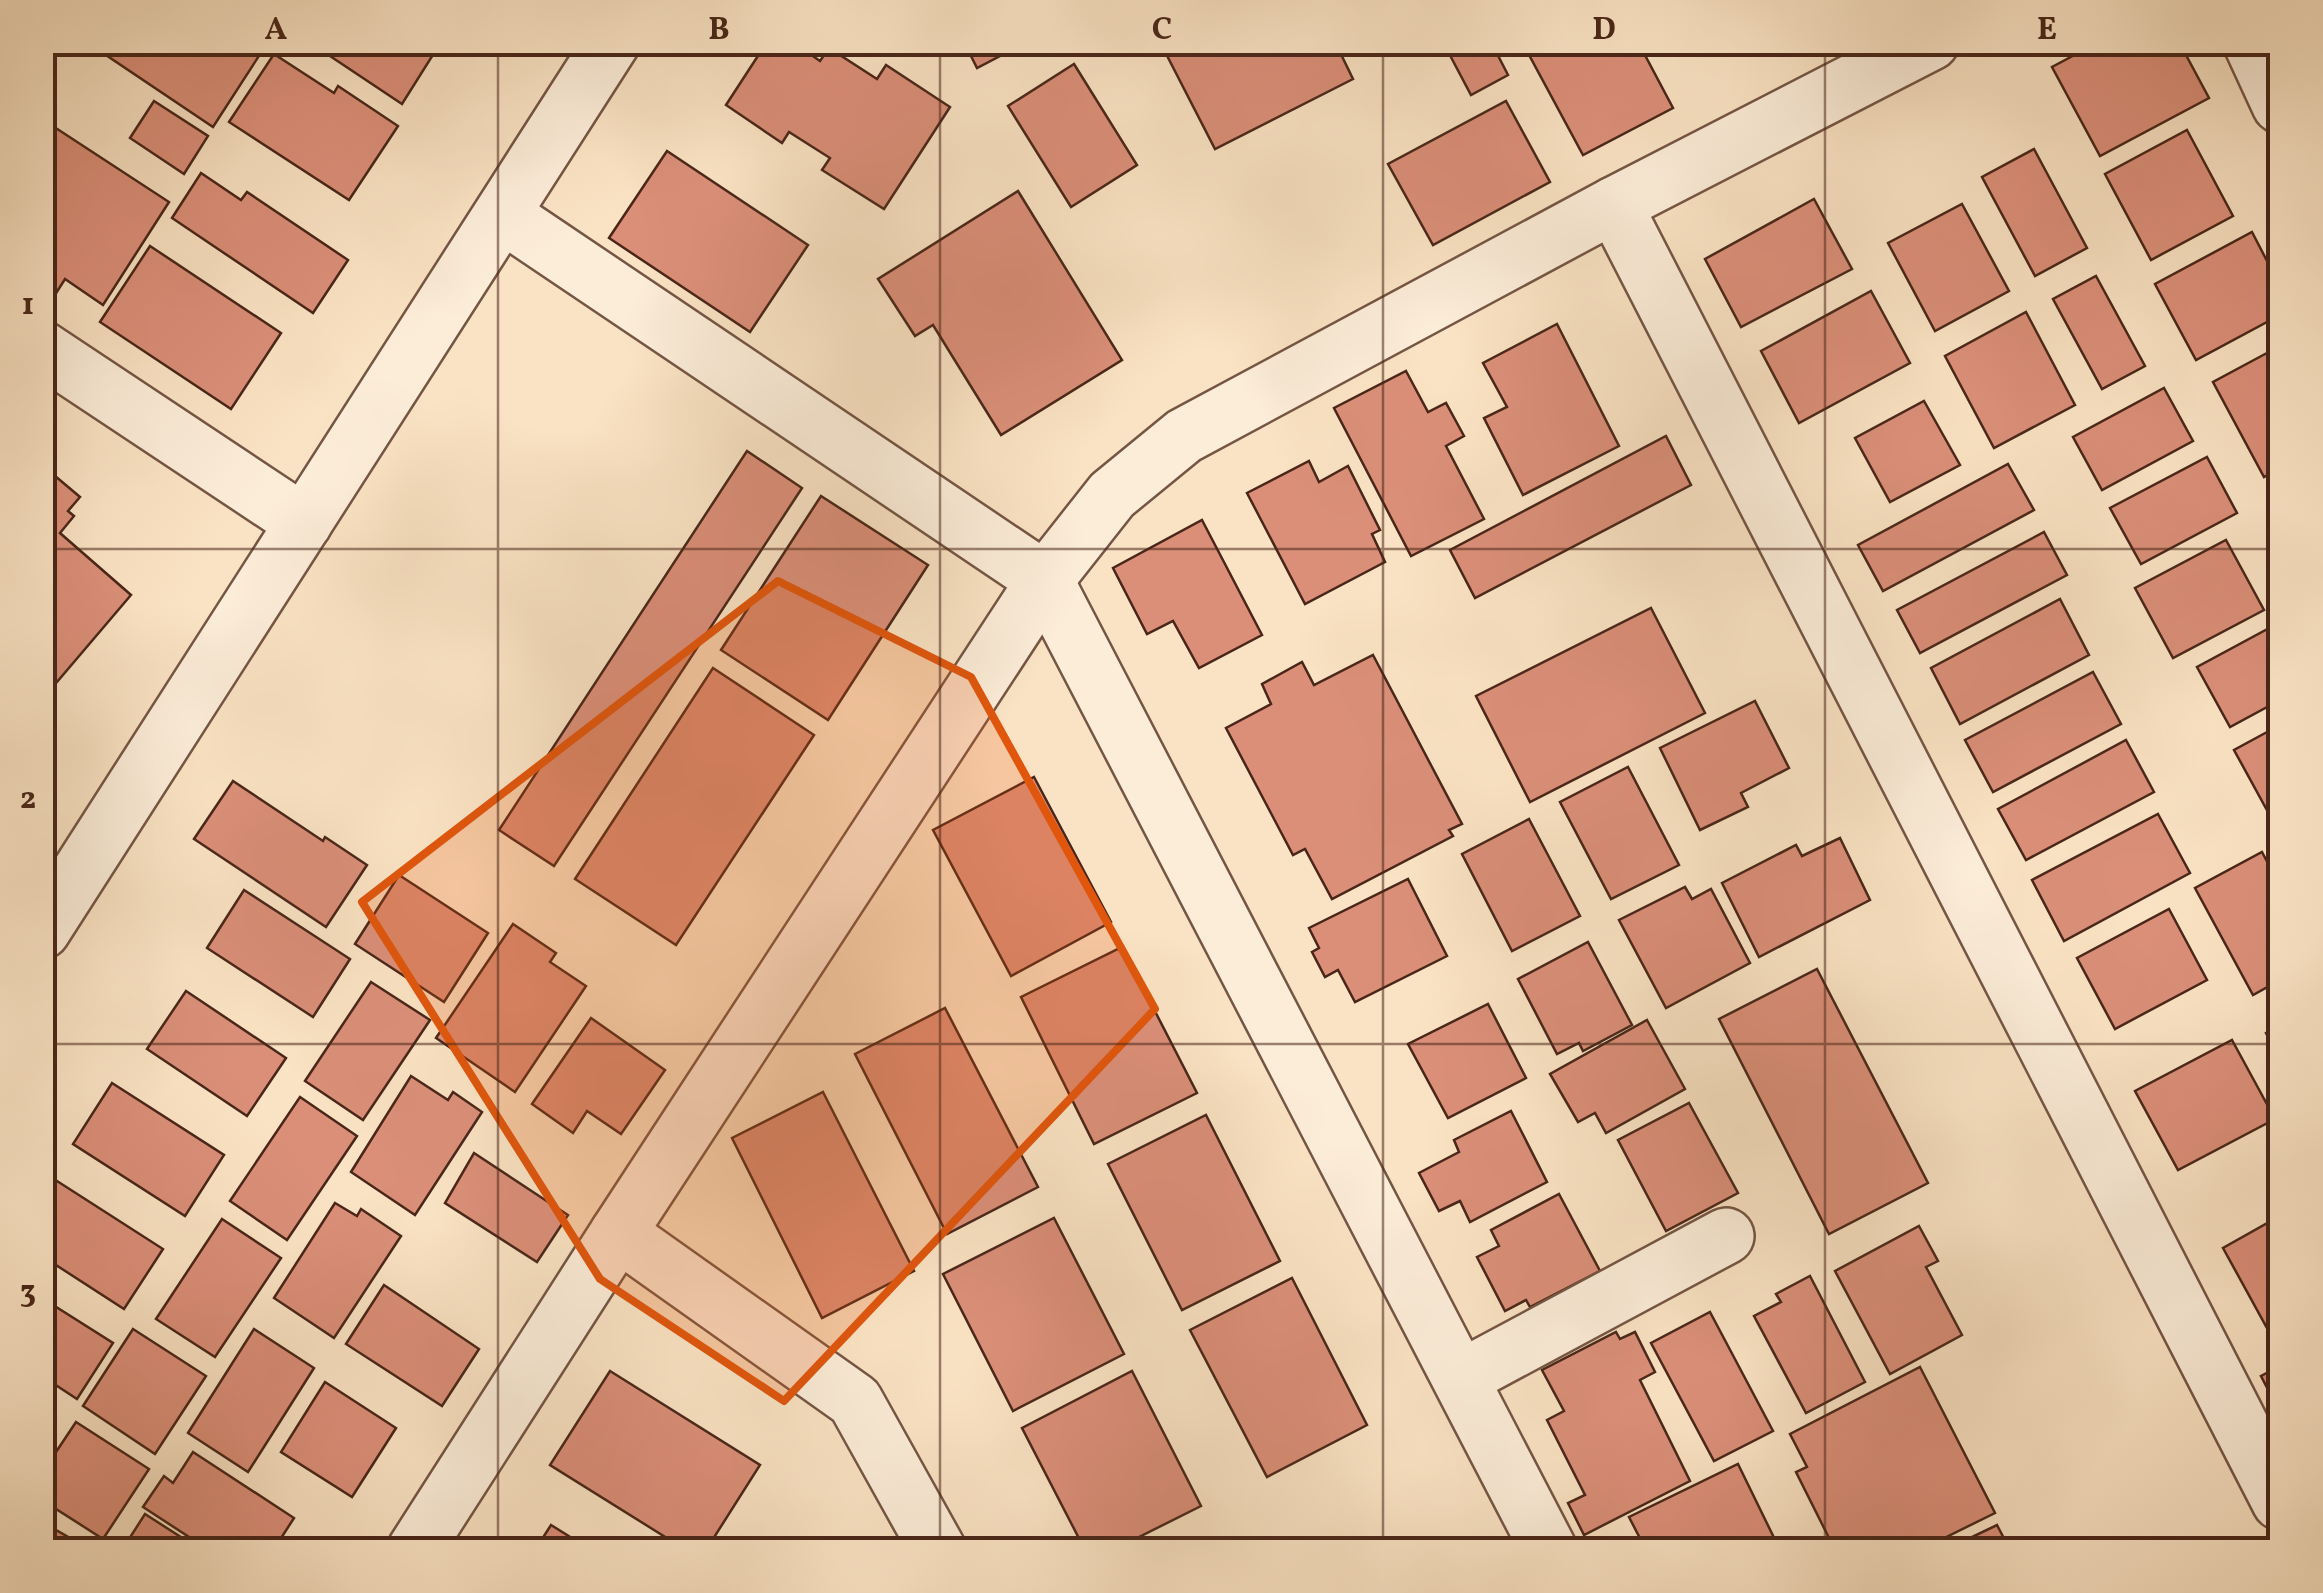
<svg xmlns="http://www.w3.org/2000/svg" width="2323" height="1593" viewBox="0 0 2323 1593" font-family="Vollkorn,serif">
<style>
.building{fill:#db8f79;stroke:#492619;stroke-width:2.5}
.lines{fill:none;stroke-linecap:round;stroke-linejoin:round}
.street-casing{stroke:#755544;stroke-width:60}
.street{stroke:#fcedd9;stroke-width:55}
.marked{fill:#e0560d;fill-opacity:0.2;stroke:#e0560d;stroke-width:8;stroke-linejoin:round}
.grid{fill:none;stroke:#492619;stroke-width:2.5;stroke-opacity:0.55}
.neatline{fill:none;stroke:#492619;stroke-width:4}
.grid-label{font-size:32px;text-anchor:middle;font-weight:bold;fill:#492619}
</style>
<rect width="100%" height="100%" fill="#fae3c4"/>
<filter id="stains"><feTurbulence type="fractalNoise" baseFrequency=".002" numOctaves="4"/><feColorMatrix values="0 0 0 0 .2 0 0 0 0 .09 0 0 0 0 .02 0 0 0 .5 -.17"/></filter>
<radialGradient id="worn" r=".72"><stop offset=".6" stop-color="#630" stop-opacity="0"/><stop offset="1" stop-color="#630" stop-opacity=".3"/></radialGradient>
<!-- building -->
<g class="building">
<polygon points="105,42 263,42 266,45 213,127 100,51"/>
<polygon points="309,42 441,42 402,104"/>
<polygon points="767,42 793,42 820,61 829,48 877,79 886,65 950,107 884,209 822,170 830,158 789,132 782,143 726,105"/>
<polygon points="964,42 1027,42 977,68"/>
<polygon points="1160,42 1335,42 1353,79 1215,149"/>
<polygon points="1443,42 1491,42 1508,75 1471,95"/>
<polygon points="1522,42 1638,42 1673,108 1583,155"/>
<polygon points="2099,42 2179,42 2209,98 2100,156 2052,67"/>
<polygon points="274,54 334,93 338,86 398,126 349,200 229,122"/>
<polygon points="1074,64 1137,165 1071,207 1008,106"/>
<polygon points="154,101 208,136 184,174 130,138"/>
<polygon points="1506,101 1550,182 1433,245 1388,164"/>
<polygon points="42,119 169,202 103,305 65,279 53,298 42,291"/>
<polygon points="2187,130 2233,216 2151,260 2105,174"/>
<polygon points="2034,149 2087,248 2035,276 1982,177"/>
<polygon points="667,151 808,245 750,332 609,238"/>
<polygon points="201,173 241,200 247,192 348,260 313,313 172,218"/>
<polygon points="1018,191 1122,360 1001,435 933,325 915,336 878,279"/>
<polygon points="1814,199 1852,269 1741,327 1705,259"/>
<polygon points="1962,204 2009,291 1935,331 1888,243"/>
<polygon points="2252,232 2280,286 2280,315 2196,360 2155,284"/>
<polygon points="150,246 281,333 231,409 100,322"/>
<polygon points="2096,276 2145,366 2102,389 2053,299"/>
<polygon points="1871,291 1910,363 1799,423 1761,351"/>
<polygon points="2026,312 2075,405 1994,448 1945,356"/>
<polygon points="1557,324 1619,446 1523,495 1484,418 1507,407 1483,363"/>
<polygon points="2280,346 2280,468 2264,477 2213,382"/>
<polygon points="1406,371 1428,412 1446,403 1464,436 1446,446 1484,519 1411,556 1334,408"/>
<polygon points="2164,388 2193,441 2102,490 2073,437"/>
<polygon points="1924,401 1960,465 1890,502 1855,438"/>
<polygon points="1666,436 1691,485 1475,598 1450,550"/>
<polygon points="747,451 802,488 554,866 499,830"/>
<polygon points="2207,457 2237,513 2141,564 2110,508"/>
<polygon points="1309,461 1319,482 1348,466 1380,530 1372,534 1385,562 1305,604 1247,493"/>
<polygon points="2008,464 2034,510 1883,591 1858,545"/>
<polygon points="42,465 80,497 68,511 74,516 60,533 131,595 45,696 42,694"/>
<polygon points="821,496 928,565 828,720 721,650"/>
<polygon points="1202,520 1262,635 1199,668 1173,621 1147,634 1113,568"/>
<polygon points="2044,532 2067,575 1920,653 1897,610"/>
<polygon points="2226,540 2264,610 2173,658 2135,588"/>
<polygon points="2060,599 2089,655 1960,724 1931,668"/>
<polygon points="1651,608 1705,713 1530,802 1476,696"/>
<polygon points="2275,625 2280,636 2280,700 2230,727 2197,667"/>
<polygon points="1373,655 1462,824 1449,830 1453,836 1332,899 1305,849 1293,855 1226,728 1271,704 1262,684 1302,662 1314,685"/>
<polygon points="713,668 814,735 676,945 575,879"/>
<polygon points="2093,672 2121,724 1993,792 1965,740"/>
<polygon points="1755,701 1789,768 1741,793 1748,807 1700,830 1660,748"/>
<polygon points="2280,725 2280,819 2274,823 2234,750"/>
<polygon points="2126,740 2154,792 2026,860 1998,809"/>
<polygon points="1628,767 1679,865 1611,899 1560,802"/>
<polygon points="1034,777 1111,922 1011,976 933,830"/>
<polygon points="233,781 323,841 325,837 367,865 326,927 194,839"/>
<polygon points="2158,814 2190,873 2064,941 2032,880"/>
<polygon points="1529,819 1580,916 1512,951 1462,854"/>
<polygon points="1840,838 1870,900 1759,957 1722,883 1796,845 1802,856"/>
<polygon points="2262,852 2280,886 2280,980 2253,995 2195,888"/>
<polygon points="399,875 488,933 444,1002 355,944"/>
<polygon points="1408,879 1447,956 1355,1002 1338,970 1325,977 1312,952 1319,948 1309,928"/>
<polygon points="1685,887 1692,899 1711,889 1750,963 1666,1008 1619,920"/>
<polygon points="244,890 350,959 313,1017 207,948"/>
<polygon points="2169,909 2207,980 2115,1029 2077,958"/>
<polygon points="513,924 556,953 550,962 586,986 515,1092 436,1038"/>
<polygon points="1588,942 1632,1025 1583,1051 1579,1043 1557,1054 1518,979"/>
<polygon points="1122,947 1197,1093 1094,1144 1021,997"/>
<polygon points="1817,969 1928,1183 1829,1234 1719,1019"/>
<polygon points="371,982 430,1020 363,1120 305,1081"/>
<polygon points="186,991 286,1058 247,1116 147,1049"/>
<polygon points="1488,1004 1526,1078 1448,1118 1408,1044"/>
<polygon points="945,1008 1038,1187 947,1234 855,1054"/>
<polygon points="591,1018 665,1070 621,1134 587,1111 573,1133 532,1104"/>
<polygon points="1647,1020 1685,1089 1606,1133 1595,1113 1578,1122 1550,1074"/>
<polygon points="2280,1025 2280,1061 2266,1033"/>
<polygon points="2232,1040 2275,1119 2178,1170 2135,1091"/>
<polygon points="411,1076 448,1100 453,1092 482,1112 415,1215 351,1172"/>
<polygon points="112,1083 224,1155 185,1216 73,1144"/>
<polygon points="823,1092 914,1271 822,1318 732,1138"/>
<polygon points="300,1097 357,1136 287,1240 230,1201"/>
<polygon points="1689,1103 1738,1193 1666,1231 1618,1140"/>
<polygon points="1511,1111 1547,1182 1470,1222 1460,1201 1439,1211 1419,1173 1459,1152 1454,1140"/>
<polygon points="1206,1115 1280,1261 1182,1310 1108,1164"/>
<polygon points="474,1153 568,1215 537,1262 445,1203"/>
<polygon points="57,1181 163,1249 124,1309 42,1256 42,1204"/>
<polygon points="1559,1194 1600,1271 1530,1307 1526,1300 1505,1311 1477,1257 1499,1246 1491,1230"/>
<polygon points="335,1203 357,1216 361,1209 401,1236 334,1338 274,1298"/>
<polygon points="2280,1216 2280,1335 2273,1339 2223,1248"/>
<polygon points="1054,1218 1124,1354 1013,1411 943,1274"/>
<polygon points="222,1219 281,1258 215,1357 156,1319"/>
<polygon points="1919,1226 1938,1261 1926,1267 1962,1335 1890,1374 1835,1271"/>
<polygon points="1810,1276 1865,1382 1806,1413 1754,1316 1781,1302 1776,1294"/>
<polygon points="1292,1278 1367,1425 1267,1477 1190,1330"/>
<polygon points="384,1285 479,1349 442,1406 346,1344"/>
<polygon points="42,1298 113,1343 77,1399 42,1376"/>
<polygon points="1710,1312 1773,1431 1714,1461 1651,1343"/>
<polygon points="133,1329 206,1376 155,1454 83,1406"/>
<polygon points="254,1329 314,1368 248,1472 188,1433"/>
<polygon points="1616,1332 1620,1339 1635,1332 1655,1372 1640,1380 1690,1481 1584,1535 1568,1503 1585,1495 1547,1420 1564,1411 1542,1370"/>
<polygon points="2280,1366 2280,1413 2261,1376"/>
<polygon points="1920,1367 1995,1513 1920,1550 1850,1550 1848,1546 1835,1550 1796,1472 1807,1467 1790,1434"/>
<polygon points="610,1371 760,1465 706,1550 686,1550 550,1465"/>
<polygon points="1132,1371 1201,1506 1113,1550 1085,1550 1022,1428"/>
<polygon points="325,1382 396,1428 352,1497 281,1452"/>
<polygon points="76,1422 149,1469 103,1539 42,1500 42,1473"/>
<polygon points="193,1452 294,1518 276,1546 282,1550 209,1550 143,1507 164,1476 173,1483"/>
<polygon points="1738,1464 1780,1550 1646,1550 1629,1517"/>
<polygon points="145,1514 201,1550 122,1550"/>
<polygon points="42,1522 91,1550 42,1550"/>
<polygon points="551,1525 591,1550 535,1550"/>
<polygon points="1997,1525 2010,1550 1945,1550"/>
</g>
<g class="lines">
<defs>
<g id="street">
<polyline points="2251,42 2280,105"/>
<polyline points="1614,205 2280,1502"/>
<polyline points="503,215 1045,580 1549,1550"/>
<polyline points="42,349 304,523"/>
<polyline points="42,931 612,42"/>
<polyline points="618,1233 855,1401 938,1550"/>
<polyline points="1461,1378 1726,1236"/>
<polyline points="415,1550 618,1233 1045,580 1112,495 1184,436 1614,205 1931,42"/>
</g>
</defs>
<!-- street casing -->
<use href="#street" class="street-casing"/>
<!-- street -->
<use href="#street" class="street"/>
</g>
<!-- marked area -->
<path class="marked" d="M778,581l193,96 184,332 -371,392 -184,-122 -238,-377z"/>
<!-- grid -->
<path class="grid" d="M498,42v1508M940,42v1508M1383,42v1508M1825,42v1508M42,549h2238M42,1044h2238"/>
<!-- margin -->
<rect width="2323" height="1593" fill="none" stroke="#fae3c4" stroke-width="110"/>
<rect x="55" y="55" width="2213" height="1483" class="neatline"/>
<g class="grid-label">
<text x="276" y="39">A</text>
<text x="719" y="39">B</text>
<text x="1162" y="39">C</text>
<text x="1604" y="39">D</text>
<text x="2047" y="39">E</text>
<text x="28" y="314">1</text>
<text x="28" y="808">2</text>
<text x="28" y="1302">3</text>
</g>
<rect width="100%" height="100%" filter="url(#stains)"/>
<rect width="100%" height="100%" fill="url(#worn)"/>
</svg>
